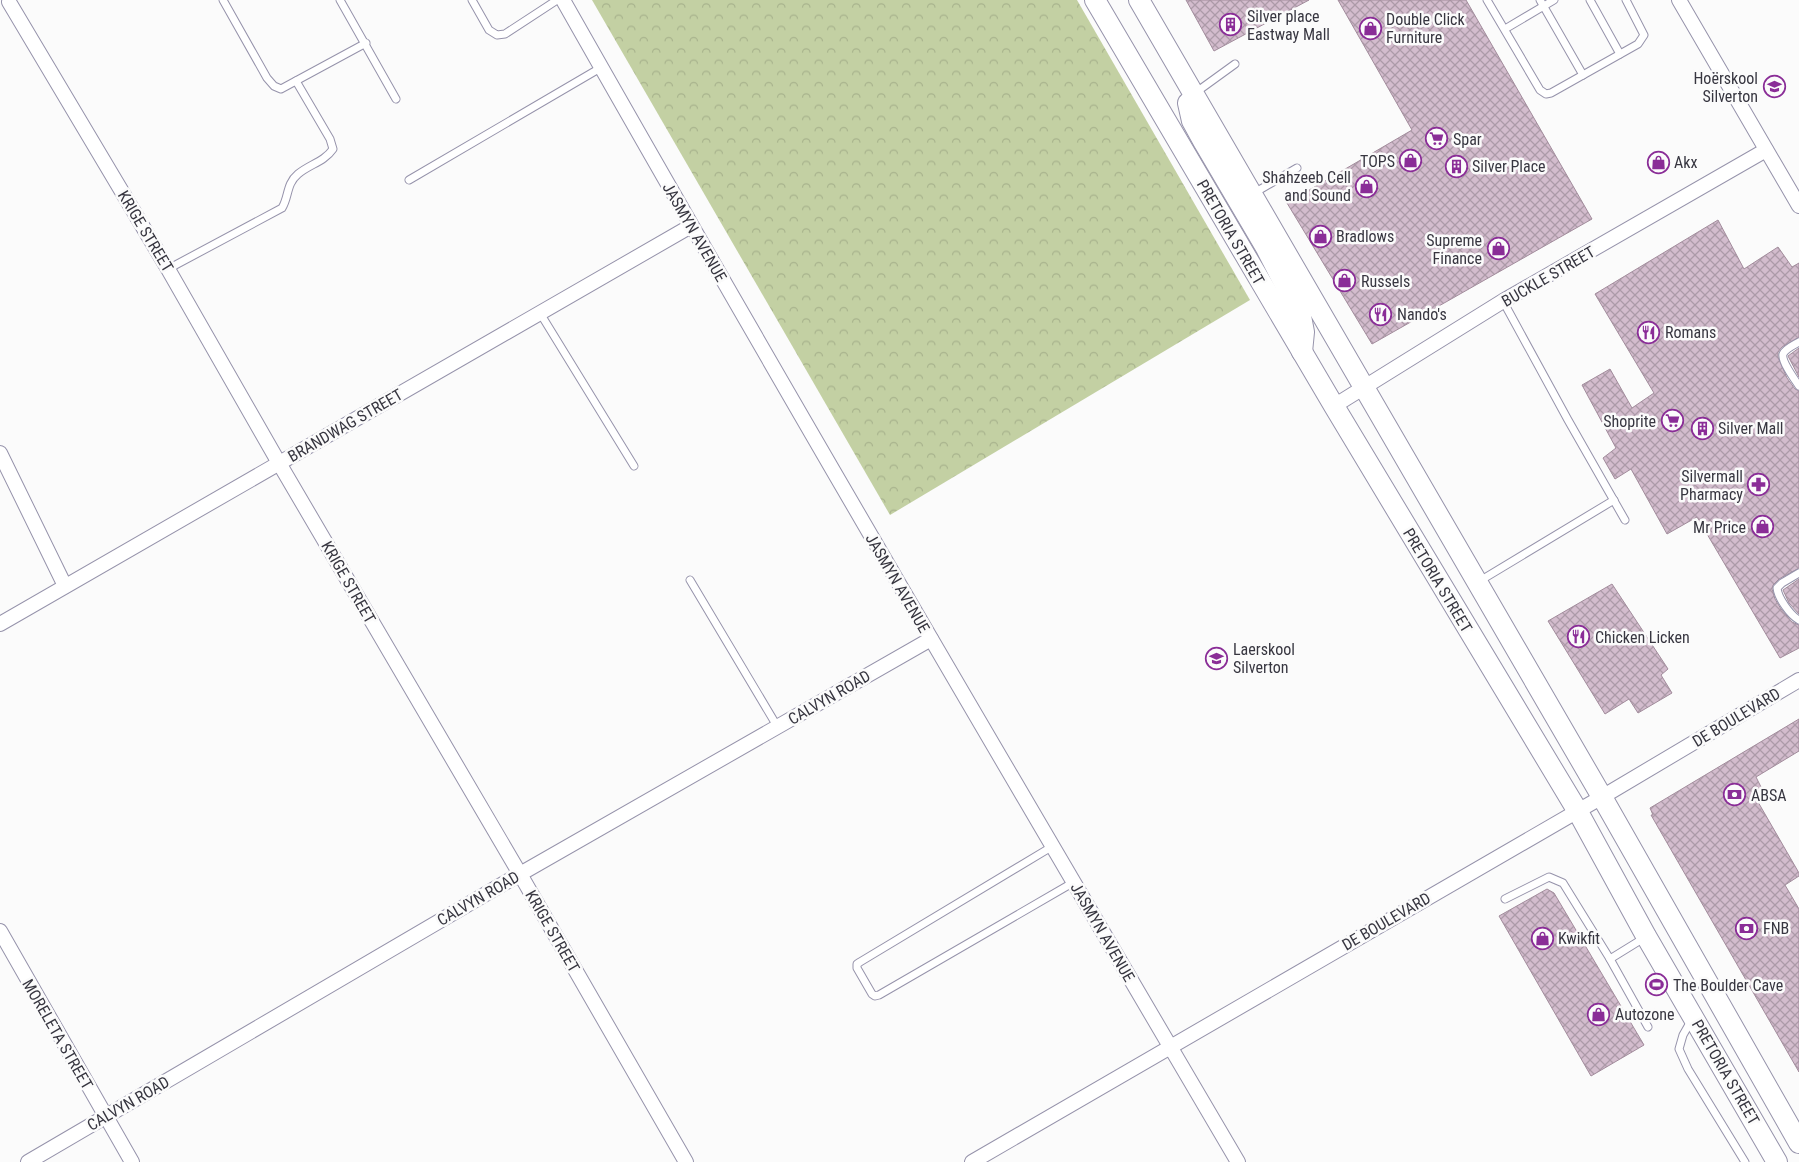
<svg xmlns="http://www.w3.org/2000/svg" width="1799" height="1162" viewBox="0 0 1799 1162" font-family="'Roboto Condensed',sans-serif">
<style>
.forest{fill:url(#forest-crowns)}
.building{fill:url(#building-cross-hatch);stroke:#a28c9c}
.lines{fill:none;stroke-linecap:round;stroke-linejoin:round}
.lane-casing{stroke:#9693ab;stroke-width:9}
.street-casing{stroke:#9693ab;stroke-width:16}
.secondary-casing{stroke:#9693ab;stroke-width:22}
.lane{stroke:#fff;stroke-width:7}
.street{stroke:#fff;stroke-width:14}
.secondary{stroke:#fff;stroke-width:20}
.labels{text-anchor:middle;stroke-width:5;stroke-linejoin:round;paint-order:stroke}
.poi-label{font-size:16px;fill:#373640;stroke:#fbfbfb;text-anchor:start}
.street-label{font-size:16px;fill:#373640;stroke:#fbfbfb}
</style>
<defs>
<pattern id="forest-crowns" width="20" height="18" patternUnits="userSpaceOnUse" patternTransform="scale(1.25)"><rect width="20" height="18" fill="#c3d0a3"/><path d="M2 6a3 3 0 1 1 6 0M12 15a3 3 0 1 1 6 0" fill="none" stroke="#a8b38d"/></pattern>
<pattern id="building-cross-hatch" width="8" height="8" patternUnits="userSpaceOnUse" patternTransform="scale(1.25)"><rect width="8" height="8" fill="#d3bccd"/><path d="M0 0l8 8M0 8l8-8" fill="none" stroke="#ac9aa8"/></pattern>
</defs>
<rect width="100%" height="100%" fill="#fbfbfb"/>
<!-- forest -->
<polygon class="forest" points="592,0 1077,0 1250,300 890,515"/>
<!-- building -->
<g class="building">
<polygon points="1186,0 1309,0 1214,51"/>
<polygon points="1338,0 1466,0 1592,219 1372,344 1287,203 1412,130"/>
<polygon points="1718,220 1744,269 1778,247 1792,267 1799,263 1799,337 1782,347 1778,352 1778,357 1787,378 1795,389 1799,391 1799,568 1779,579 1773,585 1772,589 1775,599 1781,609 1792,622 1799,625 1799,648 1780,658 1697,517 1667,534 1631,469 1615,479 1603,458 1616,448 1582,385 1610,369 1632,408 1654,393 1595,294"/>
<polygon points="1799,348 1799,377 1788,356"/>
<polygon points="1799,579 1799,614 1789,603 1783,590"/>
<polygon points="1612,584 1668,669 1661,675 1672,693 1638,713 1629,699 1605,714 1548,621"/>
<polygon points="1799,719 1799,751 1756,777 1762,789 1754,795 1799,873 1799,876 1785,885 1799,909 1799,1072 1651,815 1653,815 1650,808"/>
<polygon points="1547,889 1554,893 1644,1045 1591,1076 1499,916"/>
</g>
<g class="lines">
<defs>
<g id="lane">
<polyline points="223,0 267,78 274,86 281,89 366,43"/>
<polyline points="340,0 396,99"/>
<polyline points="472,0 489,30 497,35 505,34 557,0"/>
<polyline points="1487,0 1540,90 1546,94 1551,93 1638,44 1644,35 1626,0"/>
<polyline points="1540,0 1583,75"/>
<polyline points="1590,0 1620,54"/>
<polyline points="1505,29 1554,0"/>
<polyline points="1195,93 1235,64"/>
<polyline points="409,180 602,67"/>
<polyline points="1254,193 1297,168"/>
<path d="M168,269l114,-61c7,-11 4,-24 16,-34 12,-10 26,-12 35,-25l-3,-10 -34,-58"/>
<polyline points="1503,301 1568,420 1625,520"/>
<polyline points="540,313 634,466"/>
<path d="M1799,342c-5,3 -14,7 -16,12 -2,7 12,26 16,32"/>
<path d="M1799,573l-17,10 -5,5c1,10 13,27 22,32"/>
<polyline points="690,580 777,726"/>
<polyline points="1478,582 1614,500"/>
<polyline points="1053,846 860,962 857,964 857,968 872,994 875,996 879,995 1074,882"/>
<polyline points="1505,899 1549,877 1563,883 1610,959 1644,938"/>
<polyline points="1610,959 1648,1027"/>
<polyline points="1691,1021 1683,1035 1679,1049 1688,1069 1745,1162"/>
</g>
<g id="street">
<path d="M563,0c221,390 448,776 675,1162"/>
<polyline points="1679,0 1799,206"/>
<polyline points="9,2 168,269 279,463 520,874 686,1162"/>
<polyline points="1334,406 1503,301 1766,150"/>
<polyline points="0,453 65,586"/>
<polyline points="0,624 691,226"/>
<polyline points="0,931 132,1162"/>
<polyline points="28,1162 520,874 931,639"/>
<polyline points="972,1162 1602,797 1799,680"/>
</g>
<g id="secondary">
<polyline points="1095,0 1334,406 1577,810 1646,936 1777,1162"/>
<polyline points="1139,0 1602,797 1799,1143"/>
<polyline points="1188,103 1192,121 1203,141 1266,248 1301,316 1304,332 1302,352"/>
</g>
</defs>
<!-- lane casing -->
<use href="#lane" class="lane-casing"/>
<!-- street casing -->
<use href="#street" class="street-casing"/>
<!-- secondary casing -->
<use href="#secondary" class="secondary-casing"/>
<!-- lane -->
<use href="#lane" class="lane"/>
<!-- street -->
<use href="#street" class="street"/>
<!-- secondary -->
<use href="#secondary" class="secondary"/>
</g>
<!-- icons -->
<defs>
<symbol id="building-ring" viewBox="-11 -11 22 22"><circle r="9.5" fill="#fbfbfb" stroke="#8a2d97" stroke-width="1.5"/><path d="M-4-6H4V6H1V3H-1V6H-4ZM-2.5-4.3h1.7v1.8h-1.7ZM.8-4.3h1.7v1.8H.8ZM-2.5-1h1.7V.8h-1.7ZM.8-1h1.7V.8H.8Z" fill="#8a2d97"/></symbol>
<symbol id="shop-ring" viewBox="-11 -11 22 22"><circle r="9.5" fill="#fbfbfb" stroke="#8a2d97" stroke-width="1.5"/><path d="M-5-2.5h2.3a2.7 3.5 0 0 1 5.4 0H5L5.5 6h-11ZM-1.5-2.5h3a1.5 2.3 0 0 0-3 0Z" fill="#8a2d97"/></symbol>
<symbol id="school-ring" viewBox="-11 -11 22 22"><circle r="9.5" fill="#fbfbfb" stroke="#8a2d97" stroke-width="1.5"/><path d="M0-5L7-2L0 1L-7-2ZM-4 1L0 2.5L4 1V4Q0 6-4 4Z" fill="#8a2d97"/></symbol>
<symbol id="supermarket-ring" viewBox="-11 -11 22 22"><circle r="9.5" fill="#fbfbfb" stroke="#8a2d97" stroke-width="1.5"/><path d="M-6-5.5h2.5l.6 2H6L4.5 2H-2.5L-4.4-4H-6ZM-1.5 3.2a1.3 1.3 0 1 0 .1 0ZM3 3.2a1.3 1.3 0 1 0 .1 0Z" fill="#8a2d97"/></symbol>
<symbol id="restaurant-ring" viewBox="-11 -11 22 22"><circle r="9.5" fill="#fbfbfb" stroke="#8a2d97" stroke-width="1.5"/><path d="M-5-6h1v4h1v-4h1v4h1v-4h1v5L-1.5 .5V6h-2V.5L-5-1ZM5-6V6H3V1.5H1.5Q1.5-4 5-6Z" fill="#8a2d97"/></symbol>
<symbol id="pharmacy-ring" viewBox="-11 -11 22 22"><circle r="9.5" fill="#fbfbfb" stroke="#8a2d97" stroke-width="1.5"/><path d="M-2-6h4v4h4v4h-4v4h-4v-4h-4v-4h4Z" fill="#8a2d97"/></symbol>
<symbol id="bank-ring" viewBox="-11 -11 22 22"><circle r="9.5" fill="#fbfbfb" stroke="#8a2d97" stroke-width="1.5"/><path d="M-6-4H6V4H-6ZM0-2.3a2.3 2.3 0 1 0 0 4.6a2.3 2.3 0 1 0 0-4.6Z" fill="#8a2d97"/></symbol>
<symbol id="stadium-ring" viewBox="-11 -11 22 22"><circle r="9.5" fill="#fbfbfb" stroke="#8a2d97" stroke-width="1.5"/><path d="M0-5a6.5 5 0 1 0 0 10a6.5 5 0 1 0 0-10ZM-3.5-1.8h7v3.6h-7Z" fill="#8a2d97"/></symbol>
</defs>
<g fill-rule="evenodd">
<use href="#building-ring" x="1218" y="12" width="25" height="25"/>
<use href="#shop-ring" x="1358" y="16" width="25" height="25"/>
<use href="#school-ring" x="1762" y="74" width="25" height="25"/>
<use href="#supermarket-ring" x="1424" y="126" width="25" height="25"/>
<use href="#shop-ring" x="1398" y="148" width="25" height="25"/>
<use href="#shop-ring" x="1646" y="150" width="25" height="25"/>
<use href="#building-ring" x="1444" y="154" width="25" height="25"/>
<use href="#shop-ring" x="1354" y="174" width="25" height="25"/>
<use href="#shop-ring" x="1308" y="224" width="25" height="25"/>
<use href="#shop-ring" x="1486" y="236" width="25" height="25"/>
<use href="#shop-ring" x="1332" y="268" width="25" height="25"/>
<use href="#restaurant-ring" x="1368" y="302" width="25" height="25"/>
<use href="#restaurant-ring" x="1636" y="320" width="25" height="25"/>
<use href="#supermarket-ring" x="1660" y="408" width="25" height="25"/>
<use href="#building-ring" x="1690" y="416" width="25" height="25"/>
<use href="#pharmacy-ring" x="1746" y="472" width="25" height="25"/>
<use href="#shop-ring" x="1750" y="514" width="25" height="25"/>
<use href="#restaurant-ring" x="1566" y="624" width="25" height="25"/>
<use href="#school-ring" x="1204" y="646" width="25" height="25"/>
<use href="#bank-ring" x="1722" y="782" width="25" height="25"/>
<use href="#bank-ring" x="1734" y="916" width="25" height="25"/>
<use href="#shop-ring" x="1530" y="926" width="25" height="25"/>
<use href="#stadium-ring" x="1644" y="972" width="25" height="25"/>
<use href="#shop-ring" x="1586" y="1002" width="25" height="25"/>
</g>
<g class="labels">
<!-- poi labels -->
<g class="poi-label">
<text x="1247" y="22">Silver place<tspan x="1247" dy="18">Eastway Mall</tspan></text>
<text x="1386" y="25">Double Click<tspan x="1386" dy="18">Furniture</tspan></text>
<text x="1758" y="84" text-anchor="end">Hoërskool<tspan x="1758" dy="18">Silverton</tspan></text>
<text x="1453" y="145">Spar</text>
<text x="1395" y="167" text-anchor="end">TOPS</text>
<text x="1674" y="168">Akx</text>
<text x="1472" y="172">Silver Place</text>
<text x="1351" y="183" text-anchor="end">Shahzeeb Cell<tspan x="1351" dy="18">and Sound</tspan></text>
<text x="1336" y="242">Bradlows</text>
<text x="1482" y="246" text-anchor="end">Supreme<tspan x="1482" dy="18">Finance</tspan></text>
<text x="1361" y="287">Russels</text>
<text x="1397" y="320">Nando's</text>
<text x="1665" y="338">Romans</text>
<text x="1656" y="427" text-anchor="end">Shoprite</text>
<text x="1718" y="434">Silver Mall</text>
<text x="1743" y="482" text-anchor="end">Silvermall<tspan x="1743" dy="18">Pharmacy</tspan></text>
<text x="1746" y="533" text-anchor="end">Mr Price</text>
<text x="1595" y="643">Chicken Licken</text>
<text x="1233" y="655">Laerskool<tspan x="1233" dy="18">Silverton</tspan></text>
<text x="1751" y="801">ABSA</text>
<text x="1763" y="934">FNB</text>
<text x="1558" y="944">Kwikfit</text>
<text x="1673" y="991">The Boulder Cave</text>
<text x="1615" y="1020">Autozone</text>
</g>
<!-- street labels -->
<g class="street-label">
<text transform="translate(146 231) rotate(59)" y="6">KRIGE STREET</text>
<text transform="translate(695 232) rotate(60)" y="6">JASMYN AVENUE</text>
<text transform="translate(1231 232) rotate(60)" y="6">PRETORIA STREET</text>
<text transform="translate(1548 276) rotate(-30)" y="6">BUCKLE STREET</text>
<text transform="translate(345 425) rotate(-30)" y="6">BRANDWAG STREET</text>
<text transform="translate(1438 580) rotate(59)" y="6">PRETORIA STREET</text>
<text transform="translate(349 582) rotate(60)" y="6">KRIGE STREET</text>
<text transform="translate(898 583) rotate(60)" y="6">JASMYN AVENUE</text>
<text transform="translate(829 697) rotate(-30)" y="6">CALVYN ROAD</text>
<text transform="translate(1736 717) rotate(-31)" y="6">DE BOULEVARD</text>
<text transform="translate(478 898) rotate(-30)" y="6">CALVYN ROAD</text>
<text transform="translate(1386 921) rotate(-30)" y="6">DE BOULEVARD</text>
<text transform="translate(553 931) rotate(60)" y="6">KRIGE STREET</text>
<text transform="translate(1103 932) rotate(60)" y="6">JASMYN AVENUE</text>
<text transform="translate(58 1034) rotate(60)" y="6">MORELETA STREET</text>
<text transform="translate(1726 1072) rotate(60)" y="6">PRETORIA STREET</text>
<text transform="translate(128 1103) rotate(-30)" y="6">CALVYN ROAD</text>
</g>
</g>
</svg>
